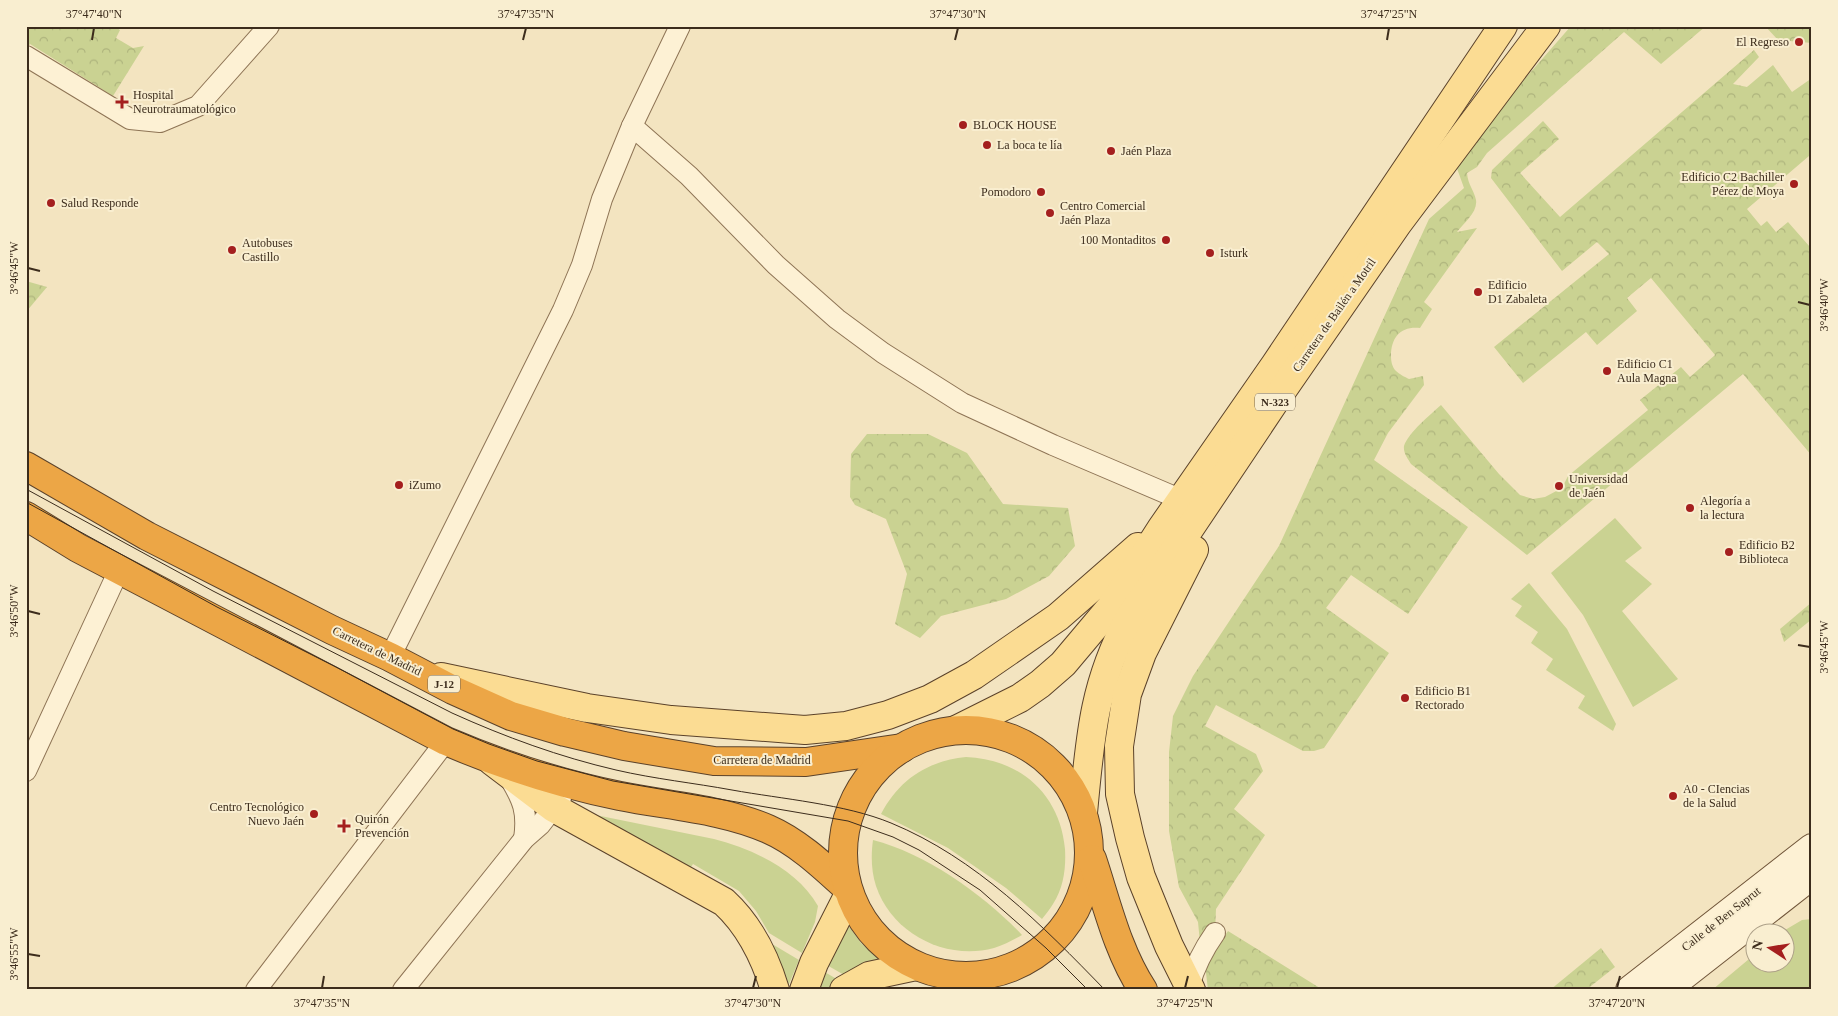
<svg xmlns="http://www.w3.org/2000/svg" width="1838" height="1016" viewBox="0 0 1838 1016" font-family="Georgia,serif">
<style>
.green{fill:#cad292}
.park{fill:url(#park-crowns)}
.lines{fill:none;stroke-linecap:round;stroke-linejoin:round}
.street-casing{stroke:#8e7455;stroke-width:22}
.secondary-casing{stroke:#705539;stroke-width:30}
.primary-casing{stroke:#5b422a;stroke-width:30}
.highway-casing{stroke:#5b422a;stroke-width:30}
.street{stroke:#fdf1d4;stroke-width:20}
.secondary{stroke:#fdf1d4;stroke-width:28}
.primary{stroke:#fbdc93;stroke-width:28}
.highway{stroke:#eca646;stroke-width:28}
.tram{stroke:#3c2c1c;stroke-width:1}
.ticks{fill:none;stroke:#3c2c1c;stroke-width:2}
.poi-dot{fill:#a41f1e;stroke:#f9eed0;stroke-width:2}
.labels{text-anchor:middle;stroke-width:4;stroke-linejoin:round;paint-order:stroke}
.shield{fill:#f9eed0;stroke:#756652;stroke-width:1}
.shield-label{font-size:11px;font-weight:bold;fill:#3c2c1c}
.poi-label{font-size:12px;fill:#3c2c1c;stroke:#f9eed0;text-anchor:start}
.street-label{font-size:12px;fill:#3c2c1c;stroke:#f9eed0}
.neatline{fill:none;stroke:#3c2c1c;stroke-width:2}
.ticks-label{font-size:12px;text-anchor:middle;fill:#3c2c1c}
</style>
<defs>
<pattern id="park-crowns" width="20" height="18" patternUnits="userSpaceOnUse" patternTransform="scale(1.25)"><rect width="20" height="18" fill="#cad292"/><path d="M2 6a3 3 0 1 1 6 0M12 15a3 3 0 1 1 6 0" fill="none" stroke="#aeb47d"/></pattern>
</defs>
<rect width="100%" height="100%" fill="#f3e4c0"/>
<!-- green -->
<g class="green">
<polygon points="1615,518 1642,548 1625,561 1652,584 1622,611 1678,679 1633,707 1583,615 1551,573"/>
<polygon points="1529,583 1567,629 1616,724 1613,731 1578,708 1585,696 1546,670 1553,659 1531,643 1538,632 1515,616 1522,606 1511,599"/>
<path d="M966,757c54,2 94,37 99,92 1,18 -1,38 -12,55 -3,5 -7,10 -11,15l-36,-31 -58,-40 -67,-34c18,-34 46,-53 85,-57z"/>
<path d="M576,811l138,28c39,10 84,31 104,67l-3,16 -13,31 -33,-20 -13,-22 -17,-20 -46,-27 -4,6z"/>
<path d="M873,840c54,14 111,55 149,95 -9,5 -18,10 -28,13 -48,13 -102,-14 -118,-62 -5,-15 -5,-32 -3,-46z"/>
<polygon points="1812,919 1812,990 1712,990 1755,954 1756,964 1786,964 1786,934 1780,933 1802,920"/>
<polygon points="845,921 861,943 883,963 846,976 825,964"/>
<polygon points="767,941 799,960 789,984 784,984"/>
<polygon points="823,971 840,981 827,990 815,990"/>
</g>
<!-- park -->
<g class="park">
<polygon points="26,26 114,26 120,30 116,38 133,48 144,46 113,96 30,44 26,49"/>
<path d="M1571,26h135l-45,38 -37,-32 -137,121 -10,14 -10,6c1,12 7,17 9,27 2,12 -12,23 -19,32l20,-4 -53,74 8,7 -12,19c-19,-2 -29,9 -29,28 0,5 1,11 5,15 3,3 9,6 13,8l14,-3 1,9 -36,48 -14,27 94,67 -60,87 -57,-39 -25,33 63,45 -65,95 -10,3h-11l-87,-46 -11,21 51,28 7,17 -29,38 31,26 -49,74 -1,24 6,8 7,-10 95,59h-115l-2,-17 -5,-20 -3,-31 -19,-35 -10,-56v-79l4,-36 20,-40 86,-130 150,-327 35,-31 -10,-28z"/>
<polygon points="1765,26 1812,26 1812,43 1778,40"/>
<path d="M1754,50l5,7 -26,27 14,3 26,-22 19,27 20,-14v81l-3,-3 -62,53 14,17 6,-5 9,11 12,-10 22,25 2,-1v210l-69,-82 -216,181 -116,-91c-3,-5 -8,-11 -7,-18 4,-13 27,-32 37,-41l58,69 21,21 13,4 12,-2 17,-9 6,-12 80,-66 -8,-10 41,-33 9,10 25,-22 -64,-77 -24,20 10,13 -40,34 -11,-13 -63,51 -29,-36 115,-93 -12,-12 -35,29 -71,-93 1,-8 51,-49 16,18 -39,34 40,44z"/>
<polygon points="26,281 47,287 26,312"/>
<polygon points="867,434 928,434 967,453 1003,504 1068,508 1075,546 1049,576 1006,599 941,616 920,638 895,624 907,574 886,519 855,505 850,497 851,454"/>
<polygon points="1812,602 1812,619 1784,642 1780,629"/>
<polygon points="1601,948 1615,967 1586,990 1550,990"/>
</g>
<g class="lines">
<defs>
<g id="street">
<polyline points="26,56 130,119 160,122 198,106 269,26"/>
<polyline points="632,126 689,176 776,265 837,319 883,353 962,403 1053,445 1182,500"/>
<polyline points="390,657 563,310 582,265 602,199 632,126 680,26"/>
<polyline points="26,771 119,570"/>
<path d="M509,777c14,23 19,35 15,62"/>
<path d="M1189,986c6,-20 14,-36 26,-53"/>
<polyline points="256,990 446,741"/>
<polyline points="403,990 524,839 540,825 561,798"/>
</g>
<g id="secondary">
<polyline points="1630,990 1812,848"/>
<polyline points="1665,990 1812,875"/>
</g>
<g id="primary">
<polyline points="441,677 587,708 671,720 805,730 846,726 888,715 930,699 974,675 1058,617 1138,547"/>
<polyline points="956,730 1020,698 1040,684 1063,664 1111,607 1161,529 1275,365 1503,26"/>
<path d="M492,761l62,47 170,94c25,23 41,55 51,88"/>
<path d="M1083,813c7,-73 10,-128 46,-194l148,-221 121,-175 148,-197"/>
<polyline points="804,990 814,963 849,894"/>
<polyline points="844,990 869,976 916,966"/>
<polyline points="1191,990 1169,946 1141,877 1130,838 1120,794 1119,746 1127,694 1142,653 1194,550"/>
</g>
<g id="highway">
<polyline points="26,466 147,536 332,630 390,657 453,690 511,716 565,732 624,746 714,761 806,762 902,748"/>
<path d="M26,516l52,32 368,193c56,24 115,43 174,55 50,10 102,13 148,33 30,13 56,38 79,59"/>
<circle cx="966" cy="853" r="123"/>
<path d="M1092,859c15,45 25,91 51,131"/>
</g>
</defs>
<!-- street casing -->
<use href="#street" class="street-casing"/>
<!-- secondary casing -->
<use href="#secondary" class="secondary-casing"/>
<!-- primary casing -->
<use href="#primary" class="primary-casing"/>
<!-- highway casing -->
<use href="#highway" class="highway-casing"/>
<!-- street -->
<use href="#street" class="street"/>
<!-- secondary -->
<use href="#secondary" class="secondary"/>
<!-- primary -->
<use href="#primary" class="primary"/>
<!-- highway -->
<use href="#highway" class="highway"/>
<!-- tram -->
<g class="tram">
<path d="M26,489l187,102 239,122c53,24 108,44 164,57 39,9 78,13 116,20 50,9 113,14 159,33 85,35 151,102 214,167"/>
<polyline points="26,502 217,607 336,667 453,729 489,744 537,761 613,781 848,821 893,837 919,850 980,890 1046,948 1088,990"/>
</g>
</g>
<!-- ticks -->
<path class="ticks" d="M92,40l2,-12M523,40l3,-12M955,40l3,-12M1387,40l2,-12M28,268l12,3M1798,302l12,3M28,611l12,3M1798,645l12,2M28,954l12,2M322,988l2,-12M753,988l3,-12M1185,988l3,-12M1617,988l3,-12"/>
<!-- markers -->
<g class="poi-dot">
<circle cx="1799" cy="42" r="5"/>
<path d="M119.5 94.5h5v5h5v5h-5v5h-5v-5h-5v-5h5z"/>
<circle cx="963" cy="125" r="5"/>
<circle cx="987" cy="145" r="5"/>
<circle cx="1111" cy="151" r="5"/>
<circle cx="1794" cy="184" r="5"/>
<circle cx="1041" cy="192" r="5"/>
<circle cx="51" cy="203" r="5"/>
<circle cx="1050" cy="213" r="5"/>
<circle cx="1166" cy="240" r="5"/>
<circle cx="232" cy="250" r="5"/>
<circle cx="1210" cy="253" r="5"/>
<circle cx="1478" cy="292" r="5"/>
<circle cx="1607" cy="371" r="5"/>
<circle cx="399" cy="485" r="5"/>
<circle cx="1559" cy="486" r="5"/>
<circle cx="1690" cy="508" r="5"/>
<circle cx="1729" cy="552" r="5"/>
<circle cx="1405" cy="698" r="5"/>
<circle cx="1673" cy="796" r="5"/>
<circle cx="314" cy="814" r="5"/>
<path d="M341.5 818.5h5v5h5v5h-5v5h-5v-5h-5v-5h5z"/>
</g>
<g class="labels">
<!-- shield labels -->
<g class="shield">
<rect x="1255" y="393.5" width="40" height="17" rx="4"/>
<rect x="428" y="675.5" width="32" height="17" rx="4"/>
</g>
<g class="shield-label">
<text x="1275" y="406">N-323</text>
<text x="444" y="688">J-12</text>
</g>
<!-- poi labels -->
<g class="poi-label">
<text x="1789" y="46" text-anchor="end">El Regreso</text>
<text x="133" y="99">Hospital<tspan x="133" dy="14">Neurotraumatológico</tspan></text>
<text x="973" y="129">BLOCK HOUSE</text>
<text x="997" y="149">La boca te lía</text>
<text x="1121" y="155">Jaén Plaza</text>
<text x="1784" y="181" text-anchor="end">Edificio C2 Bachiller<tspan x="1784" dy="14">Pérez de Moya</tspan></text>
<text x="1031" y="196" text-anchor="end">Pomodoro</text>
<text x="61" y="207">Salud Responde</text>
<text x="1060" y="210">Centro Comercial<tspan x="1060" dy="14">Jaén Plaza</tspan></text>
<text x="1156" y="244" text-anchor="end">100 Montaditos</text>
<text x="242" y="247">Autobuses<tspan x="242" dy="14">Castillo</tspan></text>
<text x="1220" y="257">Isturk</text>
<text x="1488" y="289">Edificio<tspan x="1488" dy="14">D1 Zabaleta</tspan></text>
<text x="1617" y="368">Edificio C1<tspan x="1617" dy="14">Aula Magna</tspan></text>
<text x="1569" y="483">Universidad<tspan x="1569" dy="14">de Jaén</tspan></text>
<text x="409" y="489">iZumo</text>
<text x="1700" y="505">Alegoría a<tspan x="1700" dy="14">la lectura</tspan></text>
<text x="1739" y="549">Edificio B2<tspan x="1739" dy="14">Biblioteca</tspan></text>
<text x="1415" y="695">Edificio B1<tspan x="1415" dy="14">Rectorado</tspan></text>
<text x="1683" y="793">A0 - CIencias<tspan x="1683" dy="14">de la Salud</tspan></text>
<text x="304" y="811" text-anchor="end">Centro Tecnológico<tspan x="304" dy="14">Nuevo Jaén</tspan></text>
<text x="355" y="823">Quirón<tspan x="355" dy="14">Prevención</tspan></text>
</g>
<!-- street labels -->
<g class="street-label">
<text transform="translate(1334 315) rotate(-55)" y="4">Carretera de Bailén a Motril</text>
<text transform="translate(377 651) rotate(26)" y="4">Carretera de Madrid</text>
<text x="762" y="764">Carretera de Madrid</text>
<text transform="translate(1721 919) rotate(-38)" y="4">Calle de Ben Saprut</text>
</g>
</g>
<!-- border -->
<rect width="1838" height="1016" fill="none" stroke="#f9eed0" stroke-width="55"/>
<!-- north arrow -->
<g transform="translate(1770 948) rotate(282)"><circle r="24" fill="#f9eed0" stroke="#ada088"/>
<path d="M0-4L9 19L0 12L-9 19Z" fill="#a41f1e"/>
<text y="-8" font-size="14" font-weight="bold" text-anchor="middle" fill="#3c2c1c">N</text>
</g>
<rect x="28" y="28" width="1782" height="960" class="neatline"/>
<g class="ticks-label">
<text x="94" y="18">37°47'40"N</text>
<text x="526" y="18">37°47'35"N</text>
<text x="958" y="18">37°47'30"N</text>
<text x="1389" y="18">37°47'25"N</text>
<text transform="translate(14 268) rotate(-90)" y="4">3°46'45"W</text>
<text transform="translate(1824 305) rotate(-90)" y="4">3°46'40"W</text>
<text transform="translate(14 611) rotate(-90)" y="4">3°46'50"W</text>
<text transform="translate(1824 647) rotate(-90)" y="4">3°46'45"W</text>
<text transform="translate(14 954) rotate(-90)" y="4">3°46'55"W</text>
<text x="322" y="1007">37°47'35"N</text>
<text x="753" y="1007">37°47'30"N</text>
<text x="1185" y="1007">37°47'25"N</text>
<text x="1617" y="1007">37°47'20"N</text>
</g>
</svg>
